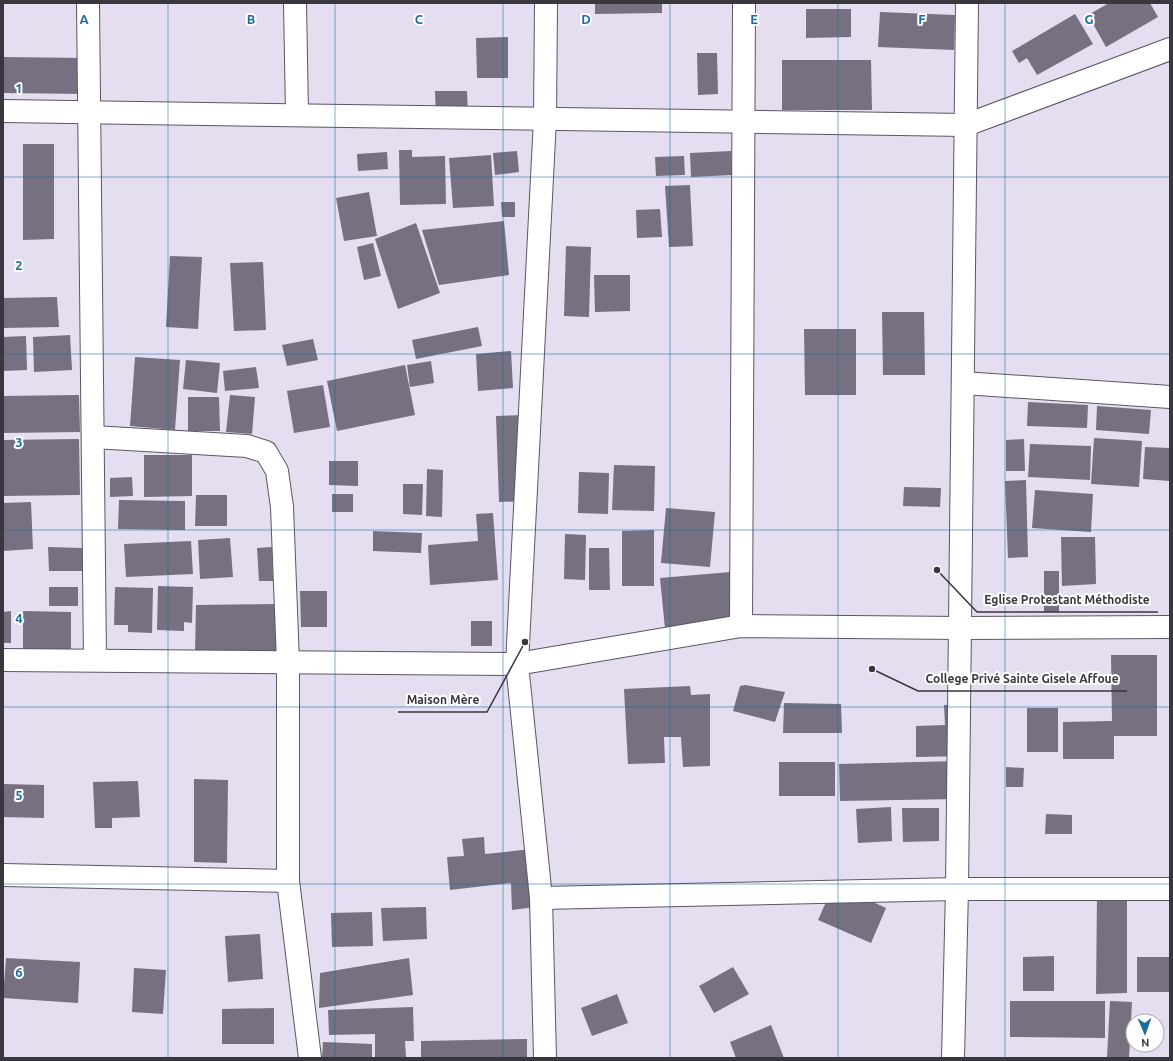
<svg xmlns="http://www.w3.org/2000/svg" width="1173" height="1061" viewBox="0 0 1173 1061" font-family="Ubuntu,sans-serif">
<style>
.building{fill:#767080}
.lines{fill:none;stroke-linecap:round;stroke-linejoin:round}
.minor-casing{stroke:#5b5565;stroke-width:24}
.minor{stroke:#fff;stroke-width:22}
.grid{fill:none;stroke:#1c6c9e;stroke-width:1;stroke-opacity:0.55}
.grid-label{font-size:13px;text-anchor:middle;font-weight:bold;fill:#1c6c9e;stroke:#fff;stroke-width:4;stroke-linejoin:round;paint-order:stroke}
.leader{fill:none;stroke:#39363d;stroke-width:1.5}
.callout-dot{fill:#39363d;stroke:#fff;stroke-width:1.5}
.callout-label{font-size:12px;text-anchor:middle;font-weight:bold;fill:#39363d;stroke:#fff;stroke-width:4;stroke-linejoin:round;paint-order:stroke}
</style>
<rect width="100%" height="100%" fill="#e4def0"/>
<!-- building -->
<g class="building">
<polygon points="595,3 662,3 662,13 595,14"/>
<polygon points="1109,3 1150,3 1158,17 1106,47 1088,15"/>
<polygon points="806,9 851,9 851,37 806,38"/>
<polygon points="880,12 955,15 954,50 878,47"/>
<polygon points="1075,14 1093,44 1037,75 1027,58 1019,63 1012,51"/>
<polygon points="508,37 508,78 477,78 476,38"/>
<polygon points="697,53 717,53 718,94 698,95"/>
<polygon points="3,57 86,58 85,94 3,93"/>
<polygon points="782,60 871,60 872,110 782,110"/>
<polygon points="435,91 467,91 468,117 436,117"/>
<polygon points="23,144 54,144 54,239 23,240"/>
<polygon points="399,150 412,150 412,157 445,156 446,204 400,205"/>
<polygon points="517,151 519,172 495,175 493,153"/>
<polygon points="731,151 732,175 691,177 690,153"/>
<polygon points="387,152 388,169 358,171 357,154"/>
<polygon points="491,155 494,206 453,208 449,158"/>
<polygon points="684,156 685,175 656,176 655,157"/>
<polygon points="690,185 693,246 669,247 665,186"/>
<polygon points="369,192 377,236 344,241 336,198"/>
<polygon points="501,202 515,202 515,217 502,217"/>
<polygon points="660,209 662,237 637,238 636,210"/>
<polygon points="504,221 509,275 439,285 422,230"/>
<polygon points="416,223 440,293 398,309 375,239"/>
<polygon points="373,243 381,276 364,280 357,247"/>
<polygon points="566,246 591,247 589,317 564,316"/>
<polygon points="170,256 202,257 198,329 166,327"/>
<polygon points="263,262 266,330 234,331 230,263"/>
<polygon points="594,275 630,275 630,311 595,312"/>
<polygon points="57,297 59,327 3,328 3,298"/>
<polygon points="882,312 924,312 925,375 883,375"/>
<polygon points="478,327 482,346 416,359 412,340"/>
<polygon points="804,329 856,329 856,395 805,395"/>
<polygon points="70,335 72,370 34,372 33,337"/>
<polygon points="26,336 27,370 3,371 3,337"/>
<polygon points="313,339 318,360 287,366 282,345"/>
<polygon points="511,351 513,388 478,391 476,354"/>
<polygon points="135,357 180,360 175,430 130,426"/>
<polygon points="186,360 220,363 217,393 183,389"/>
<polygon points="431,361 434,383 410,387 407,365"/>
<polygon points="405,365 415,415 337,431 327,381"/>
<polygon points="256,367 259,388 225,391 223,371"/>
<polygon points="323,385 330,427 294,433 287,391"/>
<polygon points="79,395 80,432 3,433 3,396"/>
<polygon points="230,395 255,397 252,434 226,432"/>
<polygon points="188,397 219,397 220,431 188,431"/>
<polygon points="1028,402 1088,405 1087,428 1027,426"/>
<polygon points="1097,406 1151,410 1149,434 1096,430"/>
<polygon points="525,415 528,501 499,502 496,416"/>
<polygon points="1094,438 1142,441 1139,487 1091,484"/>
<polygon points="79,439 80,495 3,496 3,440"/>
<polygon points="1024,439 1025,471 1006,471 1006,440"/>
<polygon points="1030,444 1091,446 1090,480 1028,477"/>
<polygon points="1145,447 1170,448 1170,481 1143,479"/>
<polygon points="144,455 192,455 192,496 144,497"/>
<polygon points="329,461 358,461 358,486 329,485"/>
<polygon points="614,465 655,466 654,511 612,510"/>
<polygon points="427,469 443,470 442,517 426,516"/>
<polygon points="579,472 609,473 608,514 578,513"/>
<polygon points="132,477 133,496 110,497 110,478"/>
<polygon points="1026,480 1028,557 1008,558 1005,481"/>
<polygon points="403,484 423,484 422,515 403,514"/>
<polygon points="904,487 941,488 940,507 903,506"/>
<polygon points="1035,490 1093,494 1091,532 1032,528"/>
<rect x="332" y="494" width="21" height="18"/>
<polygon points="196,495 227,495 227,526 195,526"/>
<polygon points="119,500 185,501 185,530 118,529"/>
<polygon points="31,502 33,549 3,551 3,503"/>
<polygon points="666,508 715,512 710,567 661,563"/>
<polygon points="493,513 498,580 430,585 428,545 478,541 476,514"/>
<polygon points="654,530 654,586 622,586 622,531"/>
<polygon points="373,531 422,533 421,553 373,551"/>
<polygon points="565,534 586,535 585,580 564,579"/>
<polygon points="1061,537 1095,537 1096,584 1062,586"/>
<polygon points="230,538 233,577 200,579 198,540"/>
<polygon points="191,541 193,574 126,577 124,544"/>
<polygon points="48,547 82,548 83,571 49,571"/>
<polygon points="272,547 273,581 259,581 257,548"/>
<polygon points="589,548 609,548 610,590 589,590"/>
<polygon points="742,571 744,613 666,639 660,578"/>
<rect x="1044" y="571" width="15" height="41"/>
<polygon points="158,586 193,587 192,623 184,622 184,631 157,630"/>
<rect x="49" y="587" width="29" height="19"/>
<polygon points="115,587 153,588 152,633 128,632 128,625 114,625"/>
<polygon points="300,591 327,591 327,627 301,627"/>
<polygon points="279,604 280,651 195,654 196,605"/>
<polygon points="11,611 11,643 3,643 3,612"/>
<polygon points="23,611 71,612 71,652 23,652"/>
<rect x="471" y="621" width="21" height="25"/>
<polygon points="1111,655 1157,655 1157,736 1114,736 1114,759 1063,759 1063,722 1112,721"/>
<polygon points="745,685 785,692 775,722 733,711 740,686"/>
<polygon points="690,686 691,695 710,694 710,766 683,767 681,737 664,737 665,763 628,764 624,689"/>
<polygon points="784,703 841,704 842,733 783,733"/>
<polygon points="967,704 968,756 916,757 916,726 945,725 944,705"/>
<rect x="1027" y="708" width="31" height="44"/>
<polygon points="957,761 958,799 840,801 839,764"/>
<rect x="779" y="762" width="56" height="34"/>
<polygon points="1006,767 1024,768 1023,787 1006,787"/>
<polygon points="194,779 228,780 227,863 194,862"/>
<polygon points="138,781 140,817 112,818 112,828 95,828 93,782"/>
<polygon points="3,784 44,785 44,818 3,817"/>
<polygon points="891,807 892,841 858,843 856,809"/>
<polygon points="902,808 939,808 939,841 903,842"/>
<polygon points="1046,814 1072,815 1072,834 1045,834"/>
<polygon points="484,837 485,854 533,849 535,907 512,910 511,883 450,890 447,857 464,856 462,839"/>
<polygon points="834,884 886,908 871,943 818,920"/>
<polygon points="1097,895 1127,895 1127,993 1096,994"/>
<polygon points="426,907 427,939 383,941 381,908"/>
<polygon points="372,912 373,946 332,947 331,913"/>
<polygon points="260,934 263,979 228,982 225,936"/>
<polygon points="1054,956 1054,991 1023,991 1023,957"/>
<rect x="1137" y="957" width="33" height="35"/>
<polygon points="6,958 80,962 78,1003 3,998"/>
<polygon points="409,958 413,995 319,1008 320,973"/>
<polygon points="733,967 749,994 714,1013 699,986"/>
<polygon points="134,968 166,970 163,1014 132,1012"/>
<polygon points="617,994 628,1023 592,1036 581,1008"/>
<polygon points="1010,1001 1105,1001 1105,1038 1010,1037"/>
<polygon points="1110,1001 1132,1002 1129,1058 1107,1058"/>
<polygon points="413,1007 414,1041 405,1041 406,1058 375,1058 375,1034 329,1035 328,1010"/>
<polygon points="274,1008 274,1044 222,1044 222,1009"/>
<polygon points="771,1025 784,1058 736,1058 730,1042"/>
<polygon points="527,1039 527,1058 421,1058 421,1041"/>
<polygon points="323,1042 372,1044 372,1058 322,1058"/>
</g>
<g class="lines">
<defs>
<g id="minor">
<polyline points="88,3 95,660"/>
<polyline points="295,3 297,115"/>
<polyline points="3,111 966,125 1170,49"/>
<polyline points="963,383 1170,397"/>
<polyline points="93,437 247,446 266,452 277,471 282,507 288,662 288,881 310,1058"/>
<polyline points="741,626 744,3"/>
<polyline points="3,660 517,664 741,626 961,628 1170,627"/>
<polyline points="3,875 288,881"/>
<polyline points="541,898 957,889 1170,889"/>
<polyline points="545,1058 541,898 517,664 545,119 546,3"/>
<polyline points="953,1058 957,889 967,3"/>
</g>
</defs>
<!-- minor casing -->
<use href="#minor" class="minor-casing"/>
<!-- minor -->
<use href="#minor" class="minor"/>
</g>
<!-- grid -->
<path class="grid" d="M168,3v1055M335,3v1055M503,3v1055M670,3v1055M838,3v1055M1005,3v1055M3,177h1167M3,354h1167M3,530h1167M3,707h1167M3,884h1167"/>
<g class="grid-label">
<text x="84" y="24">A</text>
<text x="251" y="24">B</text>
<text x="419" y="24">C</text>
<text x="586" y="24">D</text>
<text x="754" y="24">E</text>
<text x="922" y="24">F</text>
<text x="1089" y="24">G</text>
<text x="19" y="93">1</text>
<text x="19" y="270">2</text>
<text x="19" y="447">3</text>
<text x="19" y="623">4</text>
<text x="19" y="800">5</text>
<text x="19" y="977">6</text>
</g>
<!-- callouts -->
<path class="leader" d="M937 570L977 612H1158M872 669L918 691H1127M525 642L487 712H398"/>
<g class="callout-dot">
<circle cx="937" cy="570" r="4"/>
<circle cx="872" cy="669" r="4"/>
<circle cx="525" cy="642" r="4"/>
</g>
<g class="callout-label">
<text x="1067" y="604">Eglise Protestant Méthodiste</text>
<text x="1022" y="683">College Privé Sainte Gisele Affoue</text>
<text x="443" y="704">Maison Mère</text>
</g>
<!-- border -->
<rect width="1173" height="1061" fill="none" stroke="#39363d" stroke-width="8"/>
<!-- north arrow -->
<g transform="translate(1145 1033) rotate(178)"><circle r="19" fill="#ffffff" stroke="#b0afb1"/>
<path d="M0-3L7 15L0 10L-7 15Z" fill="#1c6c9e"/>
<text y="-6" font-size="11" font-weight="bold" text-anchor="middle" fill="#39363d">N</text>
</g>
</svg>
